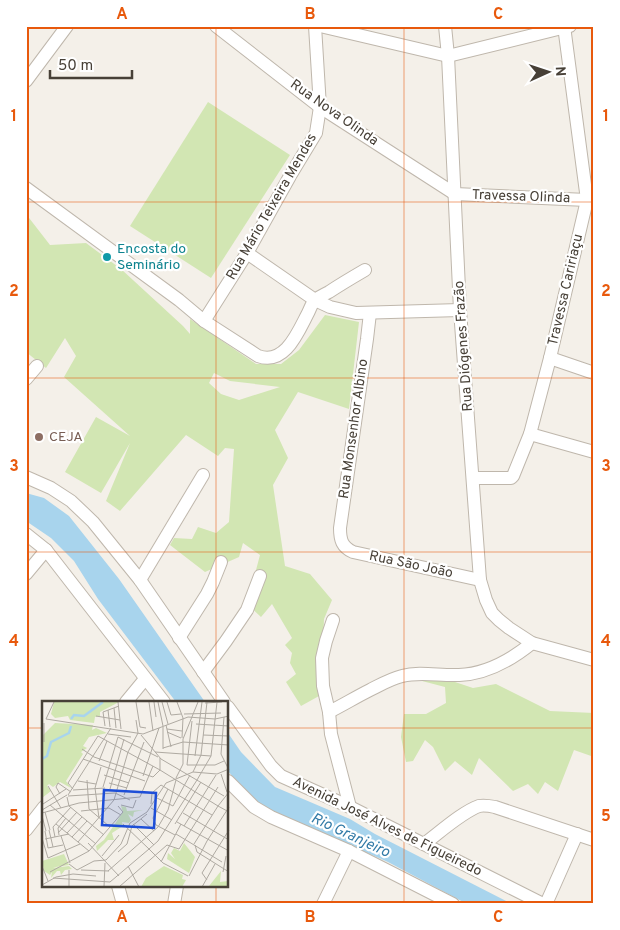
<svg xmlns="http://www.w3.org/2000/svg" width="620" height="930" font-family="Overpass,sans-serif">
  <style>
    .green { fill: #d2e6b3; fill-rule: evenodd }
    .water { fill: #a8d4ed }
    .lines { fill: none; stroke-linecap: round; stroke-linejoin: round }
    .street-casing { stroke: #bfb7ac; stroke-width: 14 }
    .street { stroke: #fff; stroke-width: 12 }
    .grid { fill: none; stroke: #e8590c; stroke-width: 1; stroke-opacity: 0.55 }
    .culture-dot { fill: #0f9aa8; stroke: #fff; stroke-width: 2 }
    .education-dot { fill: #8d6e63; stroke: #fff; stroke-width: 2 }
    .labels { text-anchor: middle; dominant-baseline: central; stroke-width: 4.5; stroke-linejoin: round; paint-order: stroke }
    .street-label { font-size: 14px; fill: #474037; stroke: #fff }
    .culture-label { font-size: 14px; fill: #0d838f; stroke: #fff; text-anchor: start }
    .education-label { font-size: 14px; fill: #785e54; stroke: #fff; text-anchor: start }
    .water-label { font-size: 15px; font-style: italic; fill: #337ba7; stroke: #fff }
    .inset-river { fill: none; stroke: #a8d4ed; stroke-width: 2.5 }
    .inset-road { fill: none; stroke: #afaaa2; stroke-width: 1 }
    .view { fill: #1d4ed8; fill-opacity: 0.15; stroke: #1d4ed8; stroke-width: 2.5 }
    .inset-edge { fill: none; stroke: #474037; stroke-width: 2.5 }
    .neatline { fill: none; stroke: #e8590c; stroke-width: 2 }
    .grid-label { font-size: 16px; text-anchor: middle; font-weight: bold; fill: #e8590c }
  </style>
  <rect width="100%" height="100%" fill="#f4f0e9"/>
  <!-- green -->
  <g class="green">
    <path d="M208,102L290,155L211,278L130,226Z"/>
    <path d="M26,214L50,245L86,243L121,269L183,326L190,334V319L256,364H281L299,350L325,315L359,322L349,409L298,392L275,430L288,458L273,485L285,566L310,574L332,600L324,619L321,697L319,696L301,706L286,682L296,674L290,663L292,653L285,645L292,638L272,604L261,617L247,604L260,555L243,543L239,557L205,572L170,545L174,538L192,539L198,527L216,533L229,522L234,449L225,448L218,456L186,435L120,511L106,501L130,443L101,493L65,472L96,417L130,436L64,377L76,356L65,338L46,368L26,352ZM214,373L230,381L280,387L239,400L221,394L209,383Z"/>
    <path d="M431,674L473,688L496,684L550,711L594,713V757L574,750L558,791L545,782L538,794L528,784L513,791L479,758L472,775L455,761L445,771L433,747L425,740L413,761L406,762L401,737L404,714H426L446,703L445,687L422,681Z"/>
  </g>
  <!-- water -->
  <g class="water">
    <path d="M26,493L44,498L69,516L119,579L205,702H176L98,599L74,561L51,538L26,521Z"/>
    <path d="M228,733L241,752L275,787L350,819L375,834L512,904H467L388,862L263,807L249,796L228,771Z"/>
  </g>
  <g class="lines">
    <defs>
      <g id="street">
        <path d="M216,26L320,107L455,194L587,200L594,202"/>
        <path d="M320,26L448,56L570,26"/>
        <path d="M445,26L448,56L460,310L480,580L486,600L492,613L499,620L509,628L532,643L594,660"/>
        <path d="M26,81L67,26"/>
        <path d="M26,188L179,300L204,321L258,356C285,366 298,332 308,313C310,309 312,303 315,300C319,297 325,294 329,292C341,284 353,277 365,270"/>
        <path d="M247,253L315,300L330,307L356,313L460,310"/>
        <path d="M370,313L367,339L340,528C340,540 342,547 353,552L480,580"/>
        <path d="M204,321L247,253L290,176L316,133L320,107L315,26"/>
        <path d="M550,358L594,373"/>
        <path d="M26,379L37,366"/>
        <path d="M530,434L594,452"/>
        <path d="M26,477L51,488L71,501L93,522L140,580L224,702"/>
        <path d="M474,478H511L513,476L530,434L550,358L587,200L564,26"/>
        <path d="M26,534L46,550L164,702"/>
        <path d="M26,574L46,550"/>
        <path d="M140,580L203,475"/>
        <path d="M333,620L326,641L322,658L323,686L329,712L331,734L350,807"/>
        <path d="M179,638L207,594L213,582L221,562"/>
        <path d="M203,672L226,641L247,610L260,576"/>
        <path d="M126,702L145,679"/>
        <path d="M228,707L271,766L281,776L350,807L543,904"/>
        <path d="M329,712C343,705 356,697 370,690C380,685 390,679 402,676C420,671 440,676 459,675C487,674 511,660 532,643"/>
        <path d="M228,781L254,807L271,817L349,851L453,904"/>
        <path d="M26,830L44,807"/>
        <path d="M424,844C439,833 462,812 479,806C484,805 490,806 495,807L594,840"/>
        <path d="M118,886L123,904"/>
        <path d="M174,904L177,886"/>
        <path d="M323,904L349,851"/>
        <path d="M546,904L577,834"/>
      </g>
    </defs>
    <!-- street casing -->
    <use href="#street" class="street-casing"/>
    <!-- street -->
    <use href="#street" class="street"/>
  </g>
  <!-- grid -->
  <path class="grid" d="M216,26V702M404,26V904M26,202H594M26,378H594M26,552H594M26,728H44M228,728H594M216,886V904"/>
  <!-- markers -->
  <circle class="culture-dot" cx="107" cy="257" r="5"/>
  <circle class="education-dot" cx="39" cy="437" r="5"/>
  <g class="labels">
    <!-- street labels -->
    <g class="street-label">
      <text transform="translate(334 113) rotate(35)">Rua Nova Olinda</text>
      <text transform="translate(521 197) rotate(2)">Travessa Olinda</text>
      <text transform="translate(272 207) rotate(-60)">Rua Mário Teixeira Mendes</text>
      <text transform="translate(566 290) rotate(-77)">Travessa Caririaçu</text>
      <text transform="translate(464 346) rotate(-94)">Rua Diógenes Frazão</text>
      <text transform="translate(354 429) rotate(-82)">Rua Monsenhor Albino</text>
      <text transform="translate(411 565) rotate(12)">Rua São João</text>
      <text transform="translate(387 827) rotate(26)">Avenida José Alves de Figueiredo</text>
    </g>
    <!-- culture labels -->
    <g class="culture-label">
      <text x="117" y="249">Encosta do<tspan x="117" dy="16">Seminário</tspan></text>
    </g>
    <!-- education labels -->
    <g class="education-label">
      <text x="49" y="437">CEJA</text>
    </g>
    <!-- water labels -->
    <g class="water-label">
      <text transform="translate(350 836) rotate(25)">Rio Granjeiro</text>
    </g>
  </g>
  <!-- overview -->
  <g transform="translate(42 701)">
    <rect width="186" height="186" fill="#f4f0e9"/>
    <path d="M12,1H77L58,11V15L53,16L52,22L28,19L26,15L13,17L9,13ZM13,22L51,24L50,29L54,27L65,32L47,36L41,45L45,47L39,51L41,53L24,80L29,87L18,81L11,86L7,83L5,85L9,90L0,97V35ZM79,105L84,106L85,110L101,109L92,111L91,116L86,113L89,119L87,122L80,121L81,125L70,132L72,139H66L55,150L54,145L62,139L81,111ZM142,142L153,156L147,172L125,158L126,152L133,158L129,152L132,147L138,150ZM22,153L27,164L14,166L11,167L27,165L30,168L23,169L19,174L18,170H15L9,177L10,171L8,174L2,170L0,160ZM122,165L141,174L140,178L144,179L140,186H99L104,177ZM179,170L178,181L186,180V186L167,185Z" fill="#d2e6b3"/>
    <path class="inset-river" d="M29,18L32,14L42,15L61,1M0,58L5,55L9,41L27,32L29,25"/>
    <path class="inset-road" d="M12,1L4,18L101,33L146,16L173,18L187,15M76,1L79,28M94,1L98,26L104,27M107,1L111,30M112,1L114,16M116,1L121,25M120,1L126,23M125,1L129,14L139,13M135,1L141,17L140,37M163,2L180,1M72,7L74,27M66,9L68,26M142,13L179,12M54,15L78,19M182,16L179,53L187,69M2,22V41M154,23L187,25M124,24L129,46M63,25L61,11L77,5M121,26V48M125,28L140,30M125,31L139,37M66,33L89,36M99,34L119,58L182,95M161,34L187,35M76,36L116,56M121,47L141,41L187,44M40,48L52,56L111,76M113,51L169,55M146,55L145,64H173L182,60M146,55L150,20M153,55L160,1M118,57V69L176,105L187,91M41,58L103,80M57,60L65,40M151,71L159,54L165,1M179,73L185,91M62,74L87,82M101,75L117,27M134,77L141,63V38L156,1M45,79L47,108L68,126M155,79L169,55L175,1M36,80L54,83M67,82L85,87M119,84L170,114M6,85L19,107M61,86L76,36M31,88L26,82L56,35L118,69L111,76M68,88L82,38M31,89L63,87M18,93L14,86L16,82L29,91M26,94L69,27M82,94L102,41M26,95L73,92L88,99M25,96L27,105L62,134M98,96L111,65M115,97L131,105L148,74M1,103L24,88M109,103L110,92L119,84M8,104L54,143M79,104L91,107L94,99M109,107L130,119M0,109L25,94M39,110L67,107L79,114M3,111L8,129M0,112L37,102L98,96M141,112L187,139M0,115L4,130M57,117L53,87L59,66M111,117L126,88M111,117L114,124L133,134M99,118L112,130M135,121L187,150M14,123L47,150M91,123L112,144M133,123L159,81M142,125L174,74M7,129L11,146M3,130L6,147L21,144M16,132L35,111M25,132L40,116M134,133L180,161M17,134L16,127L24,117M19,135L28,162M13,136L11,126L29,106M30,136L45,120M0,137L6,157L38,143M3,138L27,133M165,140L187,106M36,141L72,99L86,51L96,32L94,19M46,142L77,175M152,143L176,105L187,111M153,144L155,151L187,171M76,151L85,143L90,125L105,113M60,155L77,134M64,159L79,143L88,122L105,111L124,82L151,71L175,73L187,68M119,161L139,123M27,163L35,169L52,160L64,159M0,165L6,180M86,165L97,186M39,169L67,170M66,170L116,126L126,109L134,79M8,171L47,150L81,111L76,105M181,171L184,155M146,175L121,162L107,148L116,140L155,79M147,175L165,140M11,177L68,181M165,179L160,172L187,129M68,181L107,148L81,123M0,184L14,176L31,173L54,175M27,186V169M62,186L63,162M77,186L125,144L137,148L176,86M160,186L173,163"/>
    <path class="view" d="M62,89L114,92L112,127L60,124Z"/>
    <rect width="186" height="186" class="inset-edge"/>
  </g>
  <!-- border -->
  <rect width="620" height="930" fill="none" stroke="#ffffff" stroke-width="55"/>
  <!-- north arrow -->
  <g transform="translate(548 72) rotate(87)" stroke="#ffffff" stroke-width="4" paint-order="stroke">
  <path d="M0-4L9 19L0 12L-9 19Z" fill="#474037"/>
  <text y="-8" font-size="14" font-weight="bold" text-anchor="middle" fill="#474037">N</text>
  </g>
  <!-- scale -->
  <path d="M50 70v8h82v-8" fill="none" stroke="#474037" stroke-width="2.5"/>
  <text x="58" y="70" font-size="15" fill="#474037" stroke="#ffffff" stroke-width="4" paint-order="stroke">50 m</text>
  <rect x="28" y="28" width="564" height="874" class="neatline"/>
  <g class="grid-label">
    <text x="122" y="19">A</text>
    <text x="310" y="19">B</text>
    <text x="498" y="19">C</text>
    <text x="14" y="121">1</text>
    <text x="606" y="121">1</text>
    <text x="14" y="296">2</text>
    <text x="606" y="296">2</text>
    <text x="14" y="471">3</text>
    <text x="606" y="471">3</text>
    <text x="14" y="646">4</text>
    <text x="606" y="646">4</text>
    <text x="14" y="821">5</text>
    <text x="606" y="821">5</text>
    <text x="122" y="922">A</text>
    <text x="310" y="922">B</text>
    <text x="498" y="922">C</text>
  </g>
</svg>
